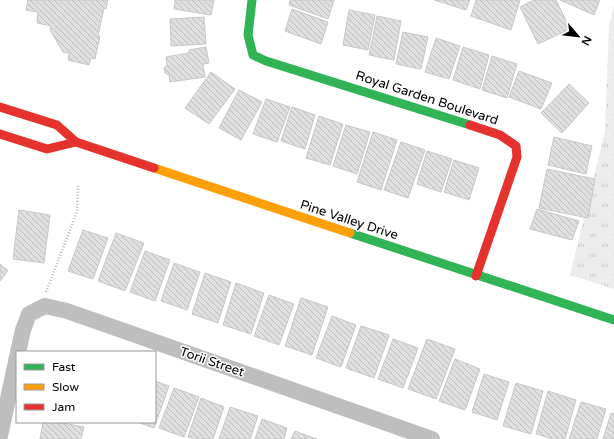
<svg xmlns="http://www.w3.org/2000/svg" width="614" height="439" font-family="'Varela Round',sans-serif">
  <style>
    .park { fill: url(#park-tufts) }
    .building { fill: url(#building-back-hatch); stroke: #c7c7c7 }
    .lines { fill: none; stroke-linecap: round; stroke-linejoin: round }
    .path { stroke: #b9b9b9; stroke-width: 2.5; stroke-dasharray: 1 2; stroke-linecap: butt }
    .street { stroke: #bebebe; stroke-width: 16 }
    .fast { stroke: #30b455; stroke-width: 9 }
    .slow { stroke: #ff9f0a; stroke-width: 9 }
    .jam { stroke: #e5322d; stroke-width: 9 }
    .labels { text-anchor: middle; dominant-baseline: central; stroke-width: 3; stroke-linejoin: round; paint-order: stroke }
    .street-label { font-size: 13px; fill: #000; stroke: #fff }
  </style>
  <defs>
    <pattern id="park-tufts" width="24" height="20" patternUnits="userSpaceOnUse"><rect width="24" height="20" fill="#ececec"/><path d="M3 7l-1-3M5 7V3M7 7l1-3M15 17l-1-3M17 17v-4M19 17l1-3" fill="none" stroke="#c9c9c9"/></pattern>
    <pattern id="building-back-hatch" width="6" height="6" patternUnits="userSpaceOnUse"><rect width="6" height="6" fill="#dfdfdf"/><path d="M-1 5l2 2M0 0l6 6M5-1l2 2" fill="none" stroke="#bebebe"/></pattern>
  </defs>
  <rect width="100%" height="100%" fill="#fff"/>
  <!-- park -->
  <path class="park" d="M614,4V289L570,275L605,131L609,26Z"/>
  <!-- building -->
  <g class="building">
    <path d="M28,0H108L106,9L104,8L98,36H100L95,59L91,58L89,65L68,60L69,53L63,52L50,30L51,26L37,23L38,12L26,10Z"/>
    <path d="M175,0H214L211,15L174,9Z"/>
    <path d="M290,0H334L328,19L289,5Z"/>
    <path d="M434,0H470L466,10Z"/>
    <path d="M476,0H520L511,30L471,16Z"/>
    <path d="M534,0H556L570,29L538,44L520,7Z"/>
    <path d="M560,0H600L594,15Z"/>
    <path d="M292,9L328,22L321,44L285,31Z"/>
    <path d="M349,10L375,15L368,50L343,45Z"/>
    <path d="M377,16L401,21L394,60L369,55Z"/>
    <path d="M204,17L206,44L171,46L170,19Z"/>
    <path d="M403,32L428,37L421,69L396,64Z"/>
    <path d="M436,38L460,46L449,79L425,72Z"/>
    <path d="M206,47L209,63L203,64L205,77L170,82L169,75L165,73L164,68L167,65L166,57L189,53V50Z"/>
    <path d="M463,47L489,55L480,89L453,80Z"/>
    <path d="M492,56L517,64L507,98L482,90Z"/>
    <path d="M519,71L552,83L541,109L509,97Z"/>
    <path d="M211,72L235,89L209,124L185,108Z"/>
    <path d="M569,84L589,103L562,133L541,113Z"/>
    <path d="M239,90L262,102L241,140L219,128Z"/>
    <path d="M266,99L290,107L277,142L253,134Z"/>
    <path d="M292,107L315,115L305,149L281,141Z"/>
    <path d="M319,116L343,124L330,165L306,158Z"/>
    <path d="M346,125L370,132L357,174L333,166Z"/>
    <path d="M373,132L397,140L381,190L357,182Z"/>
    <path d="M554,137L592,146L586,174L548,165Z"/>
    <path d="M401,142L425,150L408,198L384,190Z"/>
    <path d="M427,151L452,159L441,192L417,184Z"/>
    <path d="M454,160L479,168L469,200L444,192Z"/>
    <path d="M547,169L595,179L588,218L539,208Z"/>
    <path d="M537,209L579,221L572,240L530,229Z"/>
    <path d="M19,210L50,215L44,263L13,259Z"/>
    <path d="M83,230L108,238L93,279L68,271Z"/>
    <path d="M116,233L144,243L125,291L98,281Z"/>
    <path d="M145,251L170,260L155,301L130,292Z"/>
    <path d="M174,263L200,272L187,310L161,301Z"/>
    <path d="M0,264L8,271L0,281Z"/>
    <path d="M205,273L231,282L218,323L192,314Z"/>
    <path d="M236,283L264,293L251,334L223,325Z"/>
    <path d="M269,295L294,304L279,345L254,336Z"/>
    <path d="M301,298L328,307L312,355L285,346Z"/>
    <path d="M332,316L356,325L341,367L316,358Z"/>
    <path d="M361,326L389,335L374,378L346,368Z"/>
    <path d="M393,339L418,348L403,388L378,379Z"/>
    <path d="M427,339L455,349L436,399L408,389Z"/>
    <path d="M455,359L480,369L465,410L439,401Z"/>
    <path d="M484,374L509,382L497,420L472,412Z"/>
    <path d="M155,381L169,386L154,428L137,422H155Z"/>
    <path d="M516,383L543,391L531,434L503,426Z"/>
    <path d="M174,388L199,397L184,437L159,428Z"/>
    <path d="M548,391L576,400L565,439H553L536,434Z"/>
    <path d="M201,398L224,407L213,439H195L188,437Z"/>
    <path d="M581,402L606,409L597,439H569Z"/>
    <path d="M230,407L258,416L250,439H219Z"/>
    <path d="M611,413L614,414V439H603Z"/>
    <path d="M262,419L287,428L284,439H255Z"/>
    <path d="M43,422H57L84,427L81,439H40Z"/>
    <path d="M295,431L317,439H291Z"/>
  </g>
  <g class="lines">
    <!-- path -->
    <path class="path" d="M46,292L77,212L78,184"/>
    <!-- street -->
    <g class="street">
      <path d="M18,352L23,330L29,314L45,306L67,311L432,439"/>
      <path d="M0,436L17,357"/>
    </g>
    <!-- fast -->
    <g class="fast">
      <path d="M252,0L248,35L253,55L266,61L470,125"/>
      <path d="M350,233L614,320"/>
    </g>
    <!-- slow -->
    <path class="slow" d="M154,168L350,233"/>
    <!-- jam -->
    <g class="jam">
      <path d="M0,107L57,125L76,142L154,168"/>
      <path d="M470,125L500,135L516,146L517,157L476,276"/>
      <path d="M0,134L47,149L76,142"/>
    </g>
  </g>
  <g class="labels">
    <!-- street labels -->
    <g class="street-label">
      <text transform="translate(427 98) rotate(18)">Royal Garden Boulevard</text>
      <text transform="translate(349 220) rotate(18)">Pine Valley Drive</text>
      <text transform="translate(212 362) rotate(19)">Torii Street</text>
    </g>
  </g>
  <!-- legend -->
  <rect x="16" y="351" width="140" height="72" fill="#ffffff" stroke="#999999"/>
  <rect x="24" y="364" width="20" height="6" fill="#30b455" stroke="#999999"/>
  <text x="52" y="371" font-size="12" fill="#000000">Fast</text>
  <rect x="24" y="384" width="20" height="6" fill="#ff9f0a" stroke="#999999"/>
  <text x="52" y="391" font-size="12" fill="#000000">Slow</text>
  <rect x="24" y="404" width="20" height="6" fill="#e5322d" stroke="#999999"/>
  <text x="52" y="411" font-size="12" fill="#000000">Jam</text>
  <!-- north arrow -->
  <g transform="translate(578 36) rotate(118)" stroke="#ffffff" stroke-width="3" paint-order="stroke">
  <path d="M0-3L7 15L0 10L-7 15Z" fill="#000000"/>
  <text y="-6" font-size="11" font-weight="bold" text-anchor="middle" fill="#000000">N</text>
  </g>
</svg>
